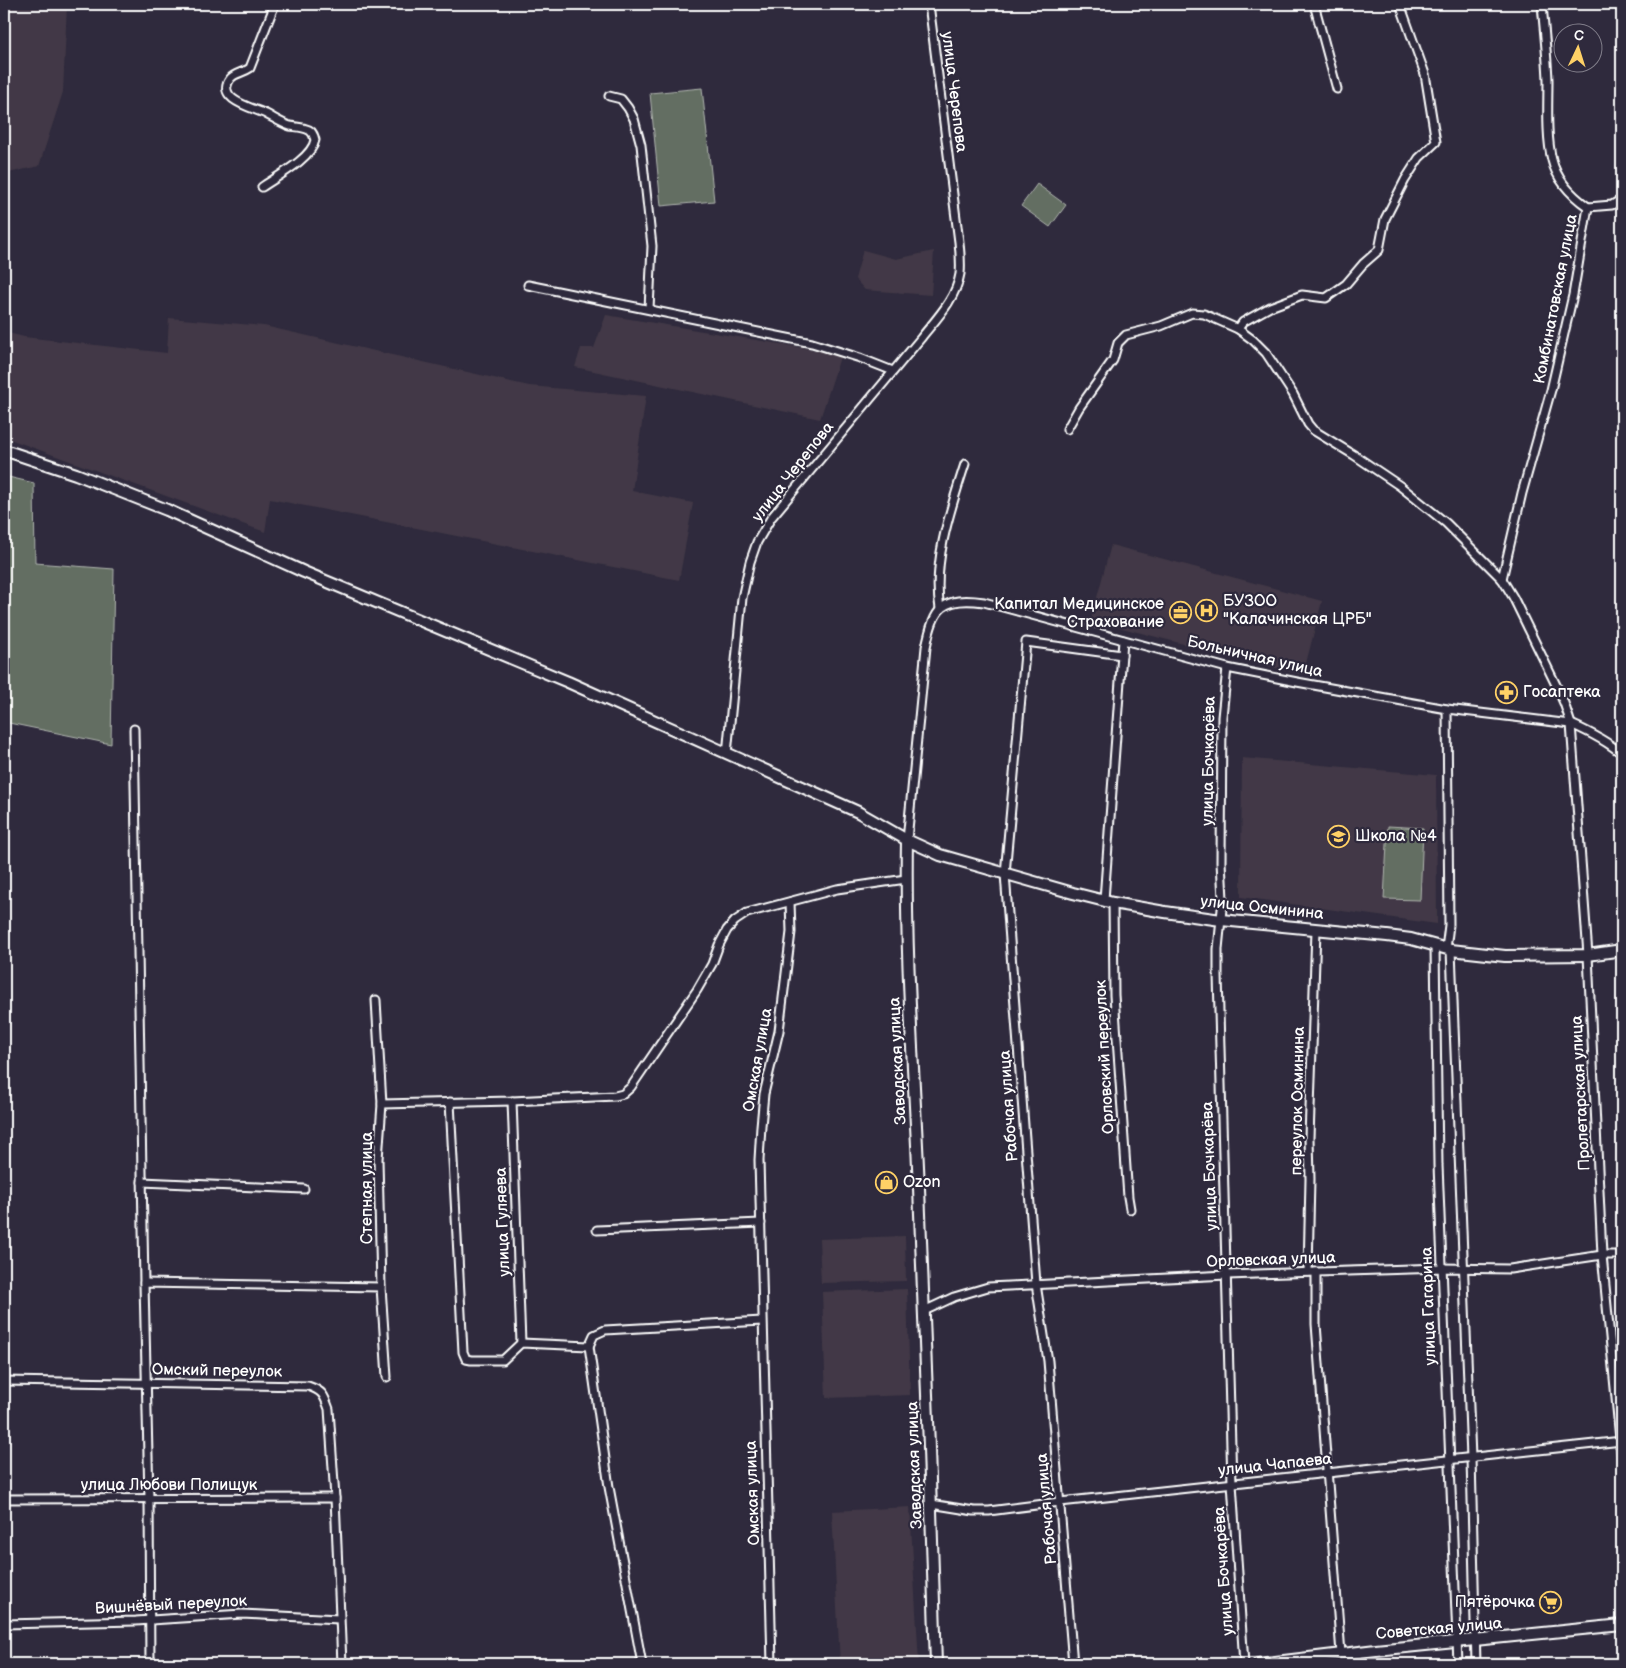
<svg xmlns="http://www.w3.org/2000/svg" width="1626" height="1668" font-family="'Balsamiq Sans',sans-serif">
  <style>
    .built { fill: #423946 }
    .green { fill: #636e62; stroke: #b1b6b0 }
    .lines { fill: none; stroke-linecap: round; stroke-linejoin: round }
    .street-casing { stroke: #fff; stroke-width: 11 }
    .secondary-casing { stroke: #fff; stroke-width: 14 }
    .street { stroke: #2f2a3d; stroke-width: 7 }
    .secondary { stroke: #2f2a3d; stroke-width: 10 }
    .labels { text-anchor: middle; dominant-baseline: central; stroke-width: 4.5; stroke-linejoin: round; paint-order: stroke }
    .street-label { font-size: 16px; fill: #fff; stroke: #2f2a3d }
    .poi-label { font-size: 16px; fill: #fff; stroke: #2f2a3d; text-anchor: start }
  </style>
  <rect width="100%" height="100%" fill="#2f2a3d"/>
  <filter id="ink" filterUnits="userSpaceOnUse"><feTurbulence type="fractalNoise" baseFrequency=".02" numOctaves="2"/><feDisplacementMap in="SourceGraphic" scale="10" xChannelSelector="R" yChannelSelector="G"/><feConvolveMatrix kernelMatrix="1 2 1 2 8 2 1 2 1" color-interpolation-filters="sRGB"/></filter>
  <g filter="url(#ink)">
    <!-- built -->
    <g class="built">
      <path d="M4,4H67L63,92L39,166L4,174Z"/>
      <path d="M863,250L896,259L934,251L931,295L865,290L855,279Z"/>
      <path d="M606,315L841,354L820,419L575,367L581,348H594Z"/>
      <path d="M169,318L264,326L529,386L646,396L632,491L693,503L679,580L270,499L265,532L4,437V332L24,337L167,353Z"/>
      <path d="M1111,545L1322,601L1303,675L1091,620Z"/>
      <path d="M1242,758L1436,775L1437,924L1241,897Z"/>
      <path d="M905,1236L906,1281L821,1283L819,1239Z"/>
      <path d="M907,1289L910,1395L826,1398L822,1292Z"/>
      <path d="M910,1507L919,1664H840L832,1511Z"/>
    </g>
    <!-- green -->
    <g class="green">
      <path d="M702,88L714,201L661,206L650,93Z"/>
      <path d="M1037,184L1066,205L1050,227L1021,206Z"/>
      <path d="M4,476L34,483L35,563L114,569L111,744L4,722Z"/>
      <path d="M1388,826L1423,828L1420,900L1384,899Z"/>
    </g>
    <g class="lines">
      <defs>
        <g id="street">
          <path d="M1314,4L1337,89"/>
          <path d="M1542,4C1544,29 1547,54 1548,80C1548,104 1546,137 1552,160C1557,181 1571,195 1588,207"/>
          <path d="M609,96L621,99L628,108L634,119L641,145L652,246L649,309"/>
          <path d="M262,187C278,176 312,158 315,140C314,136 313,132 309,130C303,127 296,127 290,126C281,123 274,118 266,114C254,108 215,100 230,79C234,73 243,73 250,68L275,4"/>
          <path d="M1588,207L1612,205L1622,199"/>
          <path d="M528,285L812,343L860,358L893,371"/>
          <path d="M1238,329L1243,322L1270,307L1302,295L1326,298L1346,284L1363,264L1379,250L1385,219L1405,180L1419,158L1436,142L1425,74L1400,4"/>
          <path d="M1067,429L1079,408L1113,360L1118,343L1126,335L1161,326L1192,313L1204,314L1238,329L1253,340L1266,353L1293,394L1308,424L1313,430L1354,455L1400,486L1446,523L1502,579L1513,597L1557,687L1564,703L1571,724L1588,955L1602,1255L1622,1460"/>
          <path d="M1502,579L1522,493L1551,390L1573,295L1588,207"/>
          <path d="M940,609C932,562 951,508 965,464"/>
          <path d="M1227,668L1222,717L1221,862L1223,899L1218,949V975L1232,1483L1244,1664"/>
          <path d="M134,729L144,1283"/>
          <path d="M727,754L742,598L750,562L757,542L771,518L921,338C936,319 956,299 960,274C961,264 960,252 959,242L929,4"/>
          <path d="M907,840L926,647C934,608 942,596 984,602L1227,668L1297,682L1447,709L1571,724C1589,732 1607,741 1622,754"/>
          <path d="M1104,900L1123,640"/>
          <path d="M1113,903L1114,995L1128,1197L1130,1209"/>
          <path d="M1435,946L1438,1165L1458,1664"/>
          <path d="M1446,949L1449,925L1447,709"/>
          <path d="M1451,950L1471,1458L1476,1664"/>
          <path d="M376,1000L382,1104L378,1159L381,1287L387,1377"/>
          <path d="M512,1101L521,1343"/>
          <path d="M450,1102L463,1352L466,1359L471,1360H503L521,1343L589,1346L594,1335L605,1330L762,1321"/>
          <path d="M382,1104L512,1101L615,1096L623,1094L631,1087L697,990L712,964L719,945L727,930L735,921L747,913L837,889L906,879"/>
          <path d="M142,1182L304,1189"/>
          <path d="M597,1230L761,1223"/>
          <path d="M1308,1272L1310,1179L1309,1138L1316,930"/>
          <path d="M1316,1272V1324L1341,1654"/>
          <path d="M924,1311L954,1297L988,1287L1227,1275L1441,1268L1510,1269L1602,1255H1622"/>
          <path d="M589,1346L609,1487L642,1664"/>
          <path d="M4,1381L308,1386C323,1391 324,1395 329,1409L335,1498L342,1664"/>
          <path d="M4,1499L335,1498"/>
          <path d="M931,1504L974,1511H989L1060,1502L1622,1441"/>
          <path d="M4,1624L136,1621L242,1614L339,1619"/>
          <path d="M150,1664L149,1499L144,1283L381,1287"/>
          <path d="M772,1664L759,1160L761,1126L764,1094L779,1031L791,932L790,902"/>
          <path d="M1073,1664L1048,1361L1036,1284L1005,874L1026,642L1122,655"/>
        </g>
        <g id="secondary">
          <path d="M4,450L76,474L167,510L304,572L568,682L858,812L907,840L940,855L1073,893L1113,903L1165,912L1221,920L1387,936L1411,939L1451,950L1505,956L1588,955L1622,950"/>
          <path d="M907,840C905,956 914,1072 919,1188C926,1347 931,1505 936,1664"/>
          <path d="M1258,1664L1376,1650L1622,1625"/>
        </g>
      </defs>
      <!-- street casing -->
      <use href="#street" class="street-casing"/>
      <!-- secondary casing -->
      <use href="#secondary" class="secondary-casing"/>
      <!-- street -->
      <use href="#street" class="street"/>
      <!-- secondary -->
      <use href="#secondary" class="secondary"/>
    </g>
  </g>
  <!-- icons -->
  <defs>
    <symbol id="hospital-ring" viewBox="-11 -11 22 22"><circle r="9.5" fill="#2f2a3d" stroke="#ffd166" stroke-width="1.5"/><path d="M-5-5h3v3.5h4V-5h3V5h-3V1.5h-4V5h-3Z" fill="#ffd166"/></symbol>
    <symbol id="office-ring" viewBox="-11 -11 22 22"><circle r="9.5" fill="#2f2a3d" stroke="#ffd166" stroke-width="1.5"/><path d="M-6-3h4V-5.5h4V-3h4V5H-6ZM-1-4.5V-3h2v-1.5ZM-6 0V1H6V0Z" fill="#ffd166"/></symbol>
    <symbol id="pharmacy-ring" viewBox="-11 -11 22 22"><circle r="9.5" fill="#2f2a3d" stroke="#ffd166" stroke-width="1.5"/><path d="M-2-6h4v4h4v4h-4v4h-4v-4h-4v-4h4Z" fill="#ffd166"/></symbol>
    <symbol id="school-ring" viewBox="-11 -11 22 22"><circle r="9.5" fill="#2f2a3d" stroke="#ffd166" stroke-width="1.5"/><path d="M0-5L7-2L0 1L-7-2ZM-4 1L0 2.5L4 1V4Q0 6-4 4Z" fill="#ffd166"/></symbol>
    <symbol id="shop-ring" viewBox="-11 -11 22 22"><circle r="9.5" fill="#2f2a3d" stroke="#ffd166" stroke-width="1.5"/><path d="M-5-2.5h2.3a2.7 3.5 0 0 1 5.4 0H5L5.5 6h-11ZM-1.5-2.5h3a1.5 2.3 0 0 0-3 0Z" fill="#ffd166"/></symbol>
    <symbol id="supermarket-ring" viewBox="-11 -11 22 22"><circle r="9.5" fill="#2f2a3d" stroke="#ffd166" stroke-width="1.5"/><path d="M-6-5.5h2.5l.6 2H6L4.5 2H-2.5L-4.4-4H-6ZM-1.5 3.2a1.3 1.3 0 1 0 .1 0ZM3 3.2a1.3 1.3 0 1 0 .1 0Z" fill="#ffd166"/></symbol>
  </defs>
  <g fill-rule="evenodd">
    <use href="#hospital-ring" x="1194" y="598" width="25" height="25"/>
    <use href="#office-ring" x="1168" y="600" width="25" height="25"/>
    <use href="#pharmacy-ring" x="1494" y="680" width="25" height="25"/>
    <use href="#school-ring" x="1326" y="824" width="25" height="25"/>
    <use href="#shop-ring" x="874" y="1170" width="25" height="25"/>
    <use href="#supermarket-ring" x="1538" y="1590" width="25" height="25"/>
  </g>
  <g class="labels">
    <!-- street labels -->
    <g class="street-label">
      <text transform="translate(954 92) rotate(83)">улица Черепова</text>
      <text transform="translate(1556 299) rotate(-79)">Комбинатовская улица</text>
      <text transform="translate(793 472) rotate(-52)">улица Черепова</text>
      <text transform="translate(1255 657) rotate(13)">Больничная улица</text>
      <text transform="translate(1209 761) rotate(-89)">улица Бочкарёва</text>
      <text transform="translate(1262 908) rotate(6)">улица Осминина</text>
      <text transform="translate(1105 1057) rotate(-93)">Орловский переулок</text>
      <text transform="translate(758 1060) rotate(-80)">Омская улица</text>
      <text transform="translate(898 1061) rotate(-93)">Заводская улица</text>
      <text transform="translate(1581 1093) rotate(-93)">Пролетарская улица</text>
      <text transform="translate(1298 1101) rotate(-89)">переулок Осминина</text>
      <text transform="translate(1009 1106) rotate(-94)">Рабочая улица</text>
      <text transform="translate(1210 1166) rotate(-92)">улица Бочкарёва</text>
      <text transform="translate(367 1188) rotate(-90)">Степная улица</text>
      <text transform="translate(503 1222) rotate(-92)">улица Гуляева</text>
      <text transform="translate(1271 1260) rotate(-2)">Орловская улица</text>
      <text transform="translate(1429 1306) rotate(-92)">улица Гагарина</text>
      <text transform="translate(217 1371) rotate(1)">Омский переулок</text>
      <text transform="translate(915 1465) rotate(-92)">Заводская улица</text>
      <text transform="translate(1275 1465) rotate(-6)">улица Чапаева</text>
      <text x="169" y="1485">улица Любови Полищук</text>
      <text transform="translate(753 1493) rotate(-92)">Омская улица</text>
      <text transform="translate(1047 1509) rotate(-95)">Рабочая улица</text>
      <text transform="translate(1224 1571) rotate(-94)">улица Бочкарёва</text>
      <text transform="translate(171 1605) rotate(-3)">Вишнёвый переулок</text>
      <text transform="translate(1439 1629) rotate(-5)">Советская улица</text>
    </g>
    <!-- poi labels -->
    <g class="poi-label">
      <text x="1223" y="601">БУЗОО<tspan x="1223" dy="18">"Калачинская ЦРБ"</tspan></text>
      <text x="1164" y="604" text-anchor="end">Капитал Медицинское<tspan x="1164" dy="18">Страхование</tspan></text>
      <text x="1523" y="692">Госаптека</text>
      <text x="1355" y="836">Школа №4</text>
      <text x="903" y="1182">Ozon</text>
      <text x="1535" y="1602" text-anchor="end">Пятёрочка</text>
    </g>
  </g>
  <!-- margin -->
  <rect width="1626" height="1668" fill="none" stroke="#2f2a3d" stroke-width="20"/>
  <rect x="10" y="10" width="1606" height="1648" fill="none" stroke="#fff" stroke-width="2" filter="url(#ink)"/>
  <!-- north arrow -->
  <g transform="translate(1578 48) rotate(4)"><circle r="24" fill="#2f2a3d" stroke="#827f8b"/>
  <path d="M0-4L9 19L0 12L-9 19Z" fill="#ffd166"/>
  <text y="-8" font-size="14" font-weight="bold" text-anchor="middle" fill="#ffffff">С</text>
  </g>
</svg>
